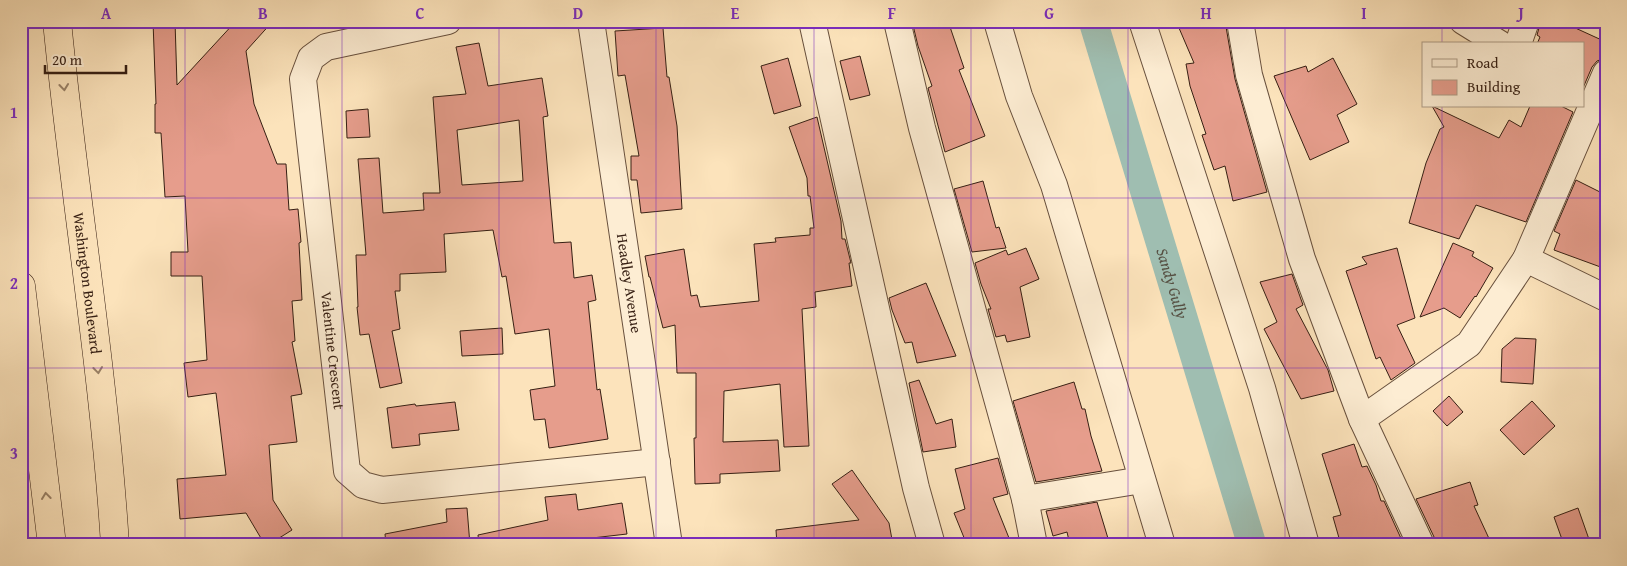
<svg xmlns="http://www.w3.org/2000/svg" width="1627" height="566" font-family="'Gentium Book Plus',serif">
  <style>
    .lines { fill: none; stroke-linecap: round; stroke-linejoin: round }
    .canal { stroke: #9fbeb1; stroke-width: 29 }
    .building { fill: #e69d8c; stroke: #361f13; fill-rule: evenodd }
    .minor-casing { stroke: #68503d; stroke-width: 28 }
    .trunk-casing { stroke: #361f13; stroke-width: 29 }
    .minor { stroke: #fdedd3; stroke-width: 26 }
    .trunk { stroke: #fce3bb; stroke-width: 28 }
    .oneway { stroke: #998167 }
    .grid { fill: none; stroke: #7b2cbf; stroke-width: 1; stroke-opacity: 0.55 }
    .labels { text-anchor: middle; dominant-baseline: central; stroke-width: 4.5; stroke-linejoin: round; paint-order: stroke }
    .street-label { font-size: 15px; fill: #361f13; stroke: #fdedd3 }
    .water-label { font-size: 16px; font-style: italic; fill: #564f42; stroke: #fdedd3 }
    .neatline { fill: none; stroke: #7b2cbf; stroke-width: 2 }
    .grid-label { font-size: 16px; text-anchor: middle; font-weight: bold; fill: #7b2cbf }
  </style>
  <rect width="100%" height="100%" fill="#fce3bb"/>
  <filter id="stains"><feTurbulence type="fractalNoise" baseFrequency=".004" numOctaves="4"/><feColorMatrix values="0 0 0 0 .2 0 0 0 0 .09 0 0 0 0 .02 0 0 0 .5 -.17"/></filter>
  <radialGradient id="worn" r=".72"><stop offset=".6" stop-color="#630" stop-opacity="0"/><stop offset="1" stop-color="#630" stop-opacity=".3"/></radialGradient>
  <g class="lines">
    <!-- canal -->
    <path class="canal" id="s1" d="M1093,21L1252,545"/>
  </g>
  <!-- building -->
  <g class="building">
    <path d="M153,21H175L177,85L236,21H273L246,51L254,104L277,164H286L289,210L298,209L301,242L299,243L302,300L292,301L295,341L292,342L302,394L291,396L297,442L269,445L273,500L292,530L268,545H265L246,513L180,519L177,479L226,475L216,393L188,397L184,363L207,360L202,276H171V252H188L185,196L165,197L161,133H155V104H156Z"/>
    <path d="M912,21H948L964,68L959,70L985,136L945,152L928,88L932,86L918,46Z"/>
    <path d="M1176,21H1225L1235,79L1267,192L1233,201L1225,166L1214,170L1202,135L1206,134L1190,86L1186,64L1194,63Z"/>
    <path d="M1541,21H1560L1606,42L1605,58L1597,61L1592,67L1583,88V44H1537L1540,37L1537,35Z"/>
    <path d="M663,28L667,77H669L677,126L682,209L641,213L637,180H631V156H639L625,75L618,76L615,31Z"/>
    <path d="M479,43L488,86L542,78L548,116L543,117L554,243L571,242L574,278L592,275L596,300L588,302L597,390L600,389L608,439L549,448L545,419L534,420L530,390L555,386L549,329L515,334L506,276L502,277L493,230L444,234L446,272L400,274V291H395L400,329L392,331L402,383L380,388L369,334L360,335L357,307H358L356,255H366L358,159L379,158L383,213L424,210L423,193H440L433,97L466,94L456,47ZM519,120L523,181L462,185L457,130Z"/>
    <path d="M860,56L870,95L850,100L840,61Z"/>
    <path d="M788,58L801,106L774,114L761,66Z"/>
    <path d="M1333,58L1357,104L1337,115L1349,142L1310,160L1274,76L1306,66L1308,72Z"/>
    <path d="M1432,106L1499,138L1509,120L1521,127L1530,106H1561L1573,112L1526,222L1476,205L1459,239L1409,223L1426,163L1440,129L1444,127Z"/>
    <path d="M368,109L370,137L347,138L346,111Z"/>
    <path d="M817,117L841,221L842,239H845L851,263H849L852,286L815,292L816,307L802,309L809,446L784,447L780,384L724,391L723,442L778,440L780,471L720,474V483L695,484L694,438H696V373H677L675,325L663,328L650,277H649L645,256L684,249L691,296L697,295L700,307L759,301L754,244L776,242L775,238L810,235V228H814L810,196H808L807,178L789,127Z"/>
    <path d="M1576,180L1606,195V269L1554,250L1560,234L1554,231Z"/>
    <path d="M983,181L996,228L999,227L1006,248L972,252L954,189Z"/>
    <path d="M1453,243L1474,252L1472,256L1493,268L1476,297L1475,296L1460,318L1444,308L1420,317Z"/>
    <path d="M1026,248L1039,279L1020,287L1030,337L1007,342L1005,335L996,337L988,309H991L981,284L975,263L1006,250L1008,255Z"/>
    <path d="M1397,248L1415,318L1397,325L1415,363L1391,380L1380,357L1376,359L1346,271L1367,264L1362,257Z"/>
    <path d="M1292,274L1303,305L1296,309L1328,370L1334,391L1301,399L1264,329L1277,322L1260,282Z"/>
    <path d="M926,283L956,356L917,363L912,342L905,343L892,310L889,298Z"/>
    <path d="M502,328L503,354L462,356L460,331Z"/>
    <path d="M1515,338L1536,339L1533,384L1501,382L1502,349Z"/>
    <path d="M919,380L936,424L952,419L956,447L923,452L909,383Z"/>
    <path d="M1074,382L1082,409H1085L1091,436L1102,471L1036,482L1013,401Z"/>
    <path d="M1449,396L1463,412L1447,426L1433,411Z"/>
    <path d="M1532,401L1555,426L1524,455L1500,430Z"/>
    <path d="M455,402L459,430L419,434L420,445L392,448L387,408L415,404L416,406Z"/>
    <path d="M1354,444L1362,467L1367,466L1376,485L1381,501H1384L1404,545H1341L1333,517L1341,515L1322,454Z"/>
    <path d="M998,458L1008,494L993,498L1009,538L992,545H967L954,513L965,509L955,469Z"/>
    <path d="M852,470L889,523L893,545H777L776,530L859,520L832,484Z"/>
    <path d="M1470,482L1478,505L1474,506L1492,545H1436L1435,539L1416,499Z"/>
    <path d="M576,494L578,510L622,503L627,534L531,545H479L478,535L548,520L545,497Z"/>
    <path d="M1097,502L1110,545H1070L1067,532L1053,536L1046,511Z"/>
    <path d="M467,508L470,545H386L385,534L447,522L446,509Z"/>
    <path d="M1578,508L1591,545H1564L1554,517Z"/>
  </g>
  <g class="lines">
    <defs>
      <g id="minor">
        <path id="s2" d="M448,21L326,47L311,58L303,79L347,471L363,485L382,490L657,462"/>
        <path id="s3" d="M591,21L669,545"/>
        <path d="M812,21L916,488L932,545"/>
        <path d="M897,21L922,128L1025,499L1034,545"/>
        <path d="M997,21L1019,96L1054,185L1162,545"/>
        <path d="M1142,21L1262,388L1306,545"/>
        <path d="M1240,21L1249,75L1302,259L1362,419L1421,545"/>
        <path d="M1463,21L1500,44"/>
        <path d="M1518,44L1526,21"/>
        <path d="M1526,259L1606,73"/>
        <path d="M1362,419L1469,344L1526,259L1606,298"/>
        <path d="M1025,499L1142,480"/>
      </g>
      <g id="trunk">
        <path id="s4" d="M57,21C74,196 104,370 115,545"/>
        <path d="M21,286L52,545"/>
      </g>
    </defs>
    <!-- minor casing -->
    <use href="#minor" class="minor-casing"/>
    <!-- trunk casing -->
    <use href="#trunk" class="trunk-casing"/>
    <!-- minor -->
    <use href="#minor" class="minor"/>
    <!-- trunk -->
    <use href="#trunk" class="trunk"/>
  </g>
  <!-- one-way arrows -->
  <defs><path id="oneway-chevron" d="M-2-3.5L2.5 0L-2 3.5" fill="none" stroke-width="1.6" stroke-linecap="round" stroke-linejoin="round" transform="scale(1.25)"/></defs>
  <g class="oneway">
    <use href="#oneway-chevron" transform="translate(64 87) rotate(84)"/>
    <use href="#oneway-chevron" transform="translate(98 370) rotate(83)"/>
    <use href="#oneway-chevron" transform="translate(46 496) rotate(-97)"/>
  </g>
  <!-- grid -->
  <path class="grid" d="M185,21V545M342,21V545M499,21V545M656,21V545M814,21V545M971,21V545M1128,21V545M1285,21V545M1442,21V44M1442,106V545M21,198H1606M21,368H1606"/>
  <g class="labels">
    <!-- street labels -->
    <g class="street-label">
      <text stroke="none"><textPath href="#s4" startOffset="264">Washington Boulevard</textPath></text>
      <text stroke="none"><textPath href="#s3" startOffset="265">Headley Avenue</textPath></text>
      <text stroke="none"><textPath href="#s2" startOffset="439">Valentine Crescent</textPath></text>
    </g>
    <!-- water labels -->
    <g class="water-label">
      <text stroke="none"><textPath href="#s1" startOffset="274">Sandy Gully</textPath></text>
    </g>
  </g>
  <!-- margin -->
  <rect width="1627" height="566" fill="none" stroke="#fce3bb" stroke-width="55"/>
  <!-- legend -->
  <rect x="1422" y="42" width="162" height="65" fill="#fdedd3" stroke="#ad9b86"/>
  <rect x="1432" y="59" width="25" height="8" fill="#fdedd3" stroke="#ad9b86"/>
  <text x="1467" y="68" font-size="15" fill="#361f13">Road</text>
  <rect x="1432" y="80" width="25" height="15" fill="#e69d8c" stroke="#ad9b86"/>
  <text x="1467" y="92" font-size="15" fill="#361f13">Building</text>
  <!-- scale -->
  <path d="M45 65v8h81v-8" fill="none" stroke="#361f13" stroke-width="2.5"/>
  <text x="52" y="65" font-size="15" fill="#361f13" stroke="#fdedd3" stroke-width="4" paint-order="stroke">20 m</text>
  <rect x="28" y="28" width="1572" height="510" class="neatline"/>
  <g class="grid-label">
    <text x="106" y="19">A</text>
    <text x="263" y="19">B</text>
    <text x="420" y="19">C</text>
    <text x="578" y="19">D</text>
    <text x="735" y="19">E</text>
    <text x="892" y="19">F</text>
    <text x="1049" y="19">G</text>
    <text x="1206" y="19">H</text>
    <text x="1364" y="19">I</text>
    <text x="1521" y="19">J</text>
    <text x="14" y="118">1</text>
    <text x="14" y="289">2</text>
    <text x="14" y="459">3</text>
  </g>
  <rect width="100%" height="100%" filter="url(#stains)"/>
  <rect width="100%" height="100%" fill="url(#worn)"/>
</svg>
